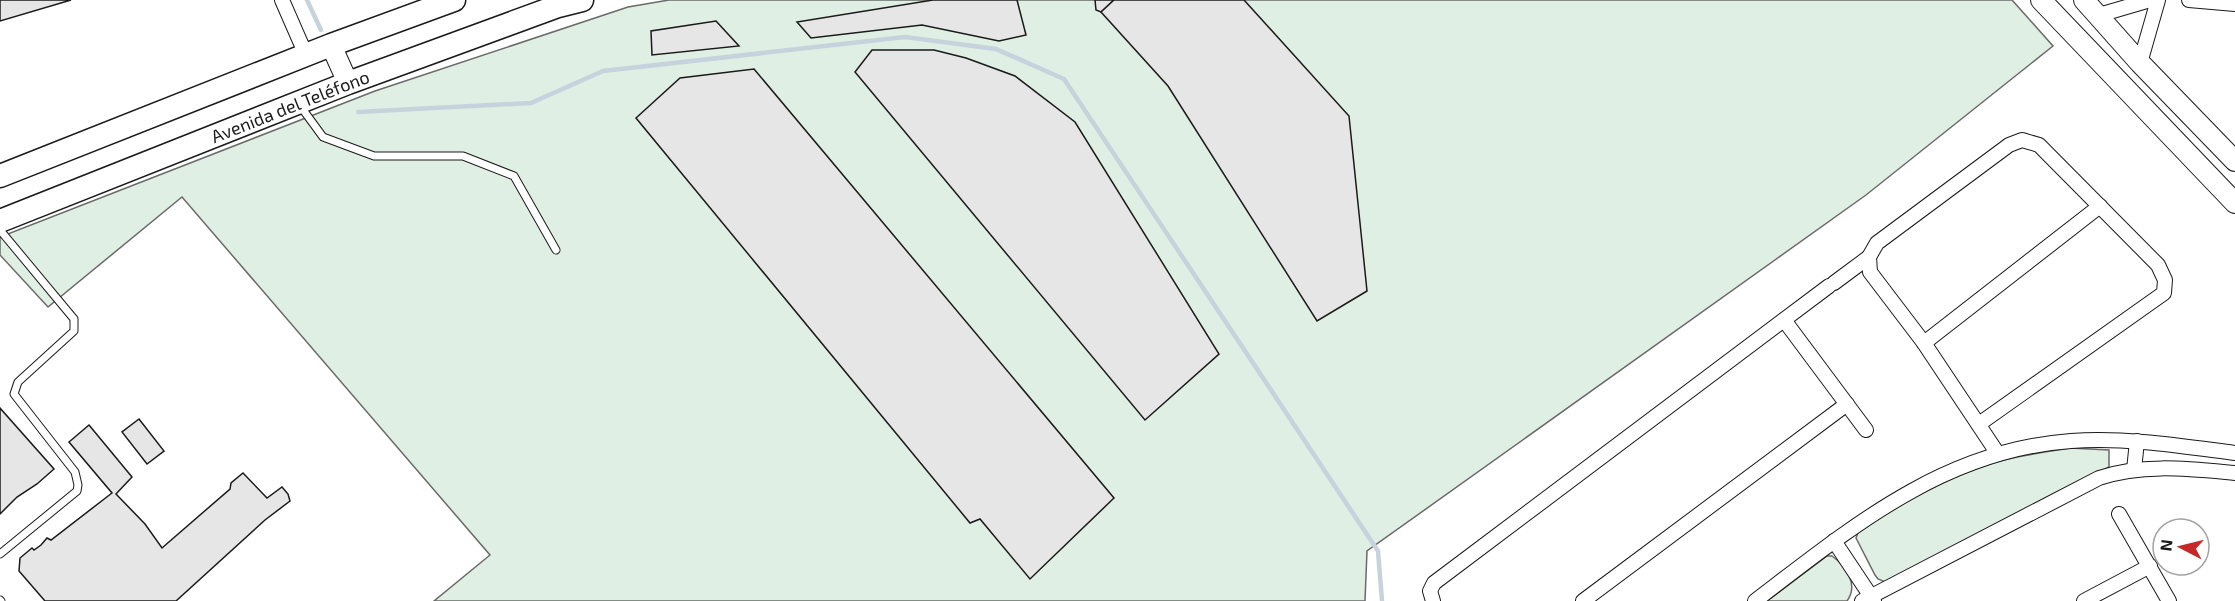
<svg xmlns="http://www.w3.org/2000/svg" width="2235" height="601" font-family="'Exo 2',sans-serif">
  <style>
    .green { fill: #e0efe3; stroke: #6a6a6a; stroke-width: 1.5 }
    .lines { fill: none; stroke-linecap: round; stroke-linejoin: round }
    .stream { stroke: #c6d2dc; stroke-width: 4.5 }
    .building { fill: #e6e6e6; stroke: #1a1a1a; stroke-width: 1.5 }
    .service-casing { stroke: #1a1a1a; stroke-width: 9 }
    .minor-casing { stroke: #1a1a1a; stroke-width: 16 }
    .secondary-casing { stroke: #1a1a1a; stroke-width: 22 }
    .primary-casing { stroke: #1a1a1a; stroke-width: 25 }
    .service { stroke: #fff; stroke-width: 7 }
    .minor { stroke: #fff; stroke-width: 14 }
    .secondary { stroke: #fff; stroke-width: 20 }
    .primary { stroke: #fff; stroke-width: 22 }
    .labels { text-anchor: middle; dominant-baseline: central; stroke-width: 4.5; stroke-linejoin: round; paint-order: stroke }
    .street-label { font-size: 18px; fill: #1a1a1a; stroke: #fff }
  </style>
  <rect width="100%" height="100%" fill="#fff"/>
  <!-- green -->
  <g class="green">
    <path d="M669,0H2012L2053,46L1866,195L1367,551L1365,601H434L490,555L182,197L48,307L0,255V237L375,91L628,7Z"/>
    <path d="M2070,448L2109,450V467L1885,582L1878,579L1875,575L1856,538L1859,530C1898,507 1936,483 1979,468C2008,457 2039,453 2070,448Z"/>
    <path d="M1827,556H1832C1846,566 1859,585 1847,601H1767Z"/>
  </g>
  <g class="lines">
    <!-- stream -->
    <g class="stream">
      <path d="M307,0L321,30"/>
      <path d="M358,112L531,103L603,71L905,37L996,49L1064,79L1378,551L1382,601"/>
    </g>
  </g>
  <!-- building -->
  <g class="building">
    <path d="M0,0H71L0,21Z"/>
    <path d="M933,0H1017L1026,35L999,41L922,25L811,38L797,22Z"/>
    <path d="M1095,0H1114L1101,12L1096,10Z"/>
    <path d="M1114,0H1244L1349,116L1367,291L1317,321L1168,86L1101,12Z"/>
    <path d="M716,21L739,46L652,55L651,31Z"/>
    <path d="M872,50H934L966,58L1015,76L1075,122L1219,354L1145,420L855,72Z"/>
    <path d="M754,69L1114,498L1030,579L980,519L970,523L636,118L680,78Z"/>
    <path d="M0,408L54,469L37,484L17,497L0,514Z"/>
    <path d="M139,419L164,451L147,464L122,432Z"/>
    <path d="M89,425L132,477L116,494L145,524L162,548L230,489L231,483L243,473L267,498L282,487L288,494L290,501L265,520L176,601H45L19,571L20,558L32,548L34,550L41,545L47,538L51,540L112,493L69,442Z"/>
  </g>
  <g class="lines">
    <defs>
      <g id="service">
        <path d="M301,107L323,137L374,156H463L514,176L556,250"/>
        <path d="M0,230L74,319V331L18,382L14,394L75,472L78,485L77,491L0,554"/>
        <path d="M0,600L1,601"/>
      </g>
      <g id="minor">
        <path d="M282,0L306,55"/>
        <path d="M2189,0L2235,4"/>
        <path d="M2099,15L2150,0"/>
        <path d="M2140,63L2158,0"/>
        <path d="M1834,283L1869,257"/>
        <path d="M1784,320L1866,430"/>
        <path d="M1924,343L2100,206"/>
        <path d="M1979,424L2164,293L2165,280L2158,265L2039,145L2022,140L2009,145L1877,243L1869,257L1870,272L1924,343L1998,454"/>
        <path d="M2134,470L2137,441"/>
        <path d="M2119,514L2169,601"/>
        <path d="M1834,541L1874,601"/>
        <path d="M1433,601L1430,591L1434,583L1829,286"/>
        <path d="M1583,601L1847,404"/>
        <path d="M1755,601C1852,527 1944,450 2071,441C2126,437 2181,446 2235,453"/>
        <path d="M1862,601L2099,478C2142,463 2191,469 2235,473"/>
        <path d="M2084,601L2150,566"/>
      </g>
      <g id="secondary">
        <path d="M2041,0L2235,203"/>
        <path d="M2084,0L2140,63L2235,161"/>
        <path d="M331,45L348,83"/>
      </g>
      <g id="primary">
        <path d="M0,176L331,45L454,0"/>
        <path id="s1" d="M0,221L348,83L558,6L582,0"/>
      </g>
    </defs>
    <!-- service casing -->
    <use href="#service" class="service-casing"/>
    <!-- minor casing -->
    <use href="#minor" class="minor-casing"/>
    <!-- secondary casing -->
    <use href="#secondary" class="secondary-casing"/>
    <!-- primary casing -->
    <use href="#primary" class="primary-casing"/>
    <!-- service -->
    <use href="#service" class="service"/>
    <!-- minor -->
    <use href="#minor" class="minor"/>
    <!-- secondary -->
    <use href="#secondary" class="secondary"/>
    <!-- primary -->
    <use href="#primary" class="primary"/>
  </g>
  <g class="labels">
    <!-- street labels -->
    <g class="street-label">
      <text stroke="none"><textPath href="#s1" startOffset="312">Avenida del Teléfono</textPath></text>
    </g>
  </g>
  <!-- north arrow -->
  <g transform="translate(2181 547) rotate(277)"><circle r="28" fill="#ffffff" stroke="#a3a3a3" stroke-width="1.5"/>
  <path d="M0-4.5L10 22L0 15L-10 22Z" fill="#c62828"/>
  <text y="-9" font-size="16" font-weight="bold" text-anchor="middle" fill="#1a1a1a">N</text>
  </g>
</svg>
